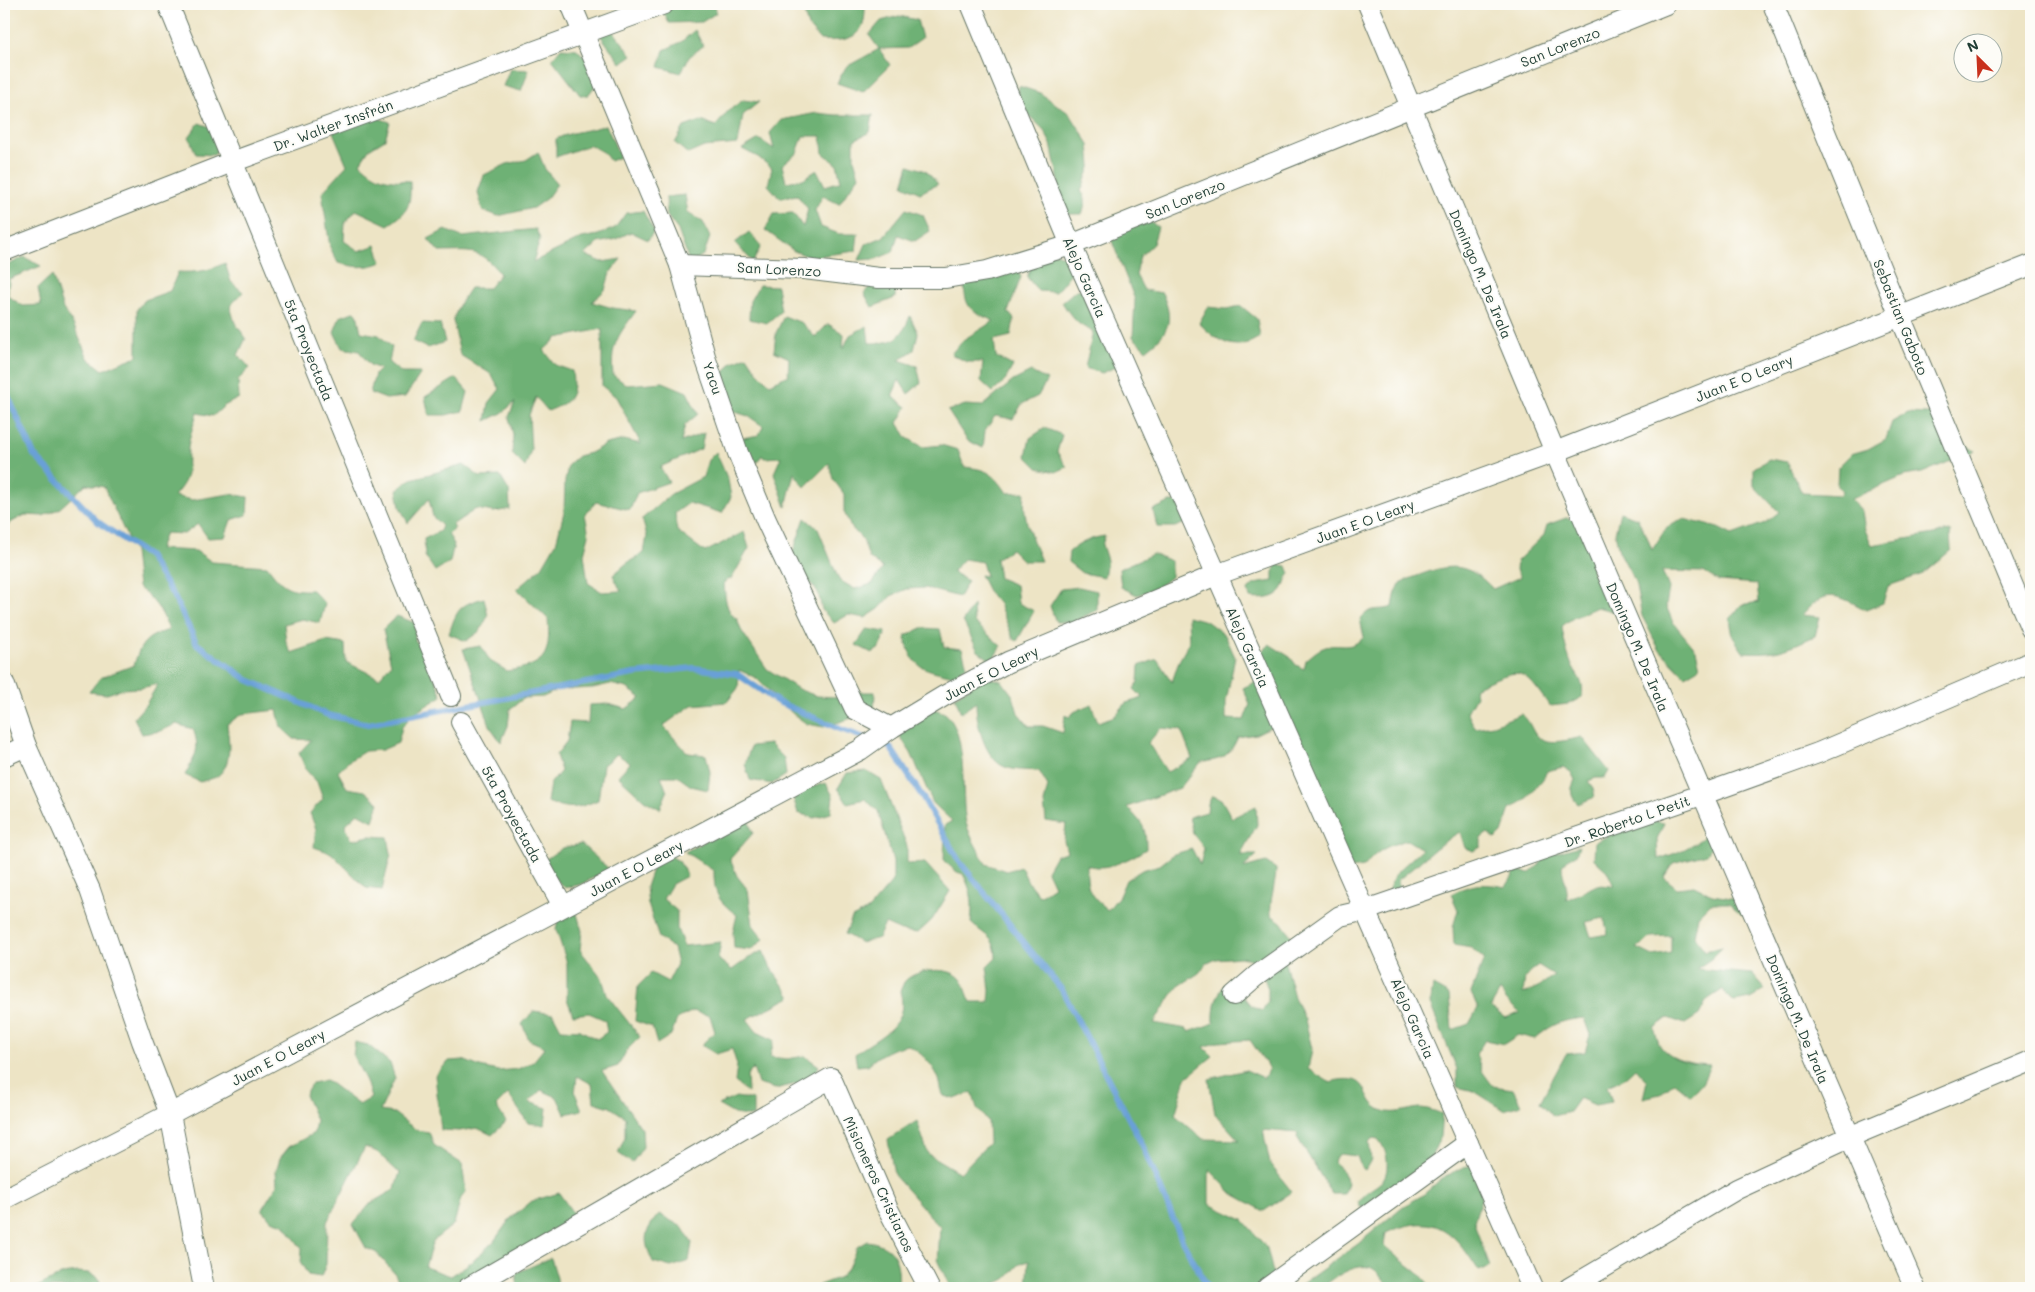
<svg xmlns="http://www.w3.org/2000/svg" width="2035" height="1292" font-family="Mali,sans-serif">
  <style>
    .forest { fill: #6eb175; stroke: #467754; fill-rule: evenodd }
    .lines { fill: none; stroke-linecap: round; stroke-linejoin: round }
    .stream { stroke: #69a0d7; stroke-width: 6 }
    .street-casing { stroke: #677767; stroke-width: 22 }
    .street { stroke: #fff; stroke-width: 20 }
    .labels { text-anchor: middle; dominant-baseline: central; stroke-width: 4; stroke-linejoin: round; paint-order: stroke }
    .street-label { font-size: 14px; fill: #1f3d34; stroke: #fdfcf7 }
  </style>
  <rect width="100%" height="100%" fill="#fdfcf7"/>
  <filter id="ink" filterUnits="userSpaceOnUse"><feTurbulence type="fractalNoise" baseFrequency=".02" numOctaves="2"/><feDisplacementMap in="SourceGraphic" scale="10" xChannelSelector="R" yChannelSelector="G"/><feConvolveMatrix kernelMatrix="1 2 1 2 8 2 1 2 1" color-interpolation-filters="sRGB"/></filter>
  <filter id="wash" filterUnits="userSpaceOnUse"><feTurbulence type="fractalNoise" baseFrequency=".0096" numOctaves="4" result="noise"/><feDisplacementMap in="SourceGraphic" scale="20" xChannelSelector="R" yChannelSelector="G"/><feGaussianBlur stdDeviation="1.12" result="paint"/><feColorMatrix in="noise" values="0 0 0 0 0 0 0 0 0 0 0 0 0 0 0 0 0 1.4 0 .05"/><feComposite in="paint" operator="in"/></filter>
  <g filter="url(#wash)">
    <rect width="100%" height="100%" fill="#ede4c5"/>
    <!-- forest -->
    <g class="forest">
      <path d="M670,4H714L716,13L702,22L669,23L661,8Z"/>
      <path d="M809,4H862L865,7C865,12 865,19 863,24C857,42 835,41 820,40L808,26L803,10Z"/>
      <path d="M899,16L917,20L922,38L908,48L879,49L890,65L863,92L837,83L846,67L879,49L869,35L881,21Z"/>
      <path d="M610,27L632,55L621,63L600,35Z"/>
      <path d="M695,30L703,46L689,57L681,73L659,67L664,50L681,42Z"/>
      <path d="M561,48L577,49L592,65L600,80L588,95H580L552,59Z"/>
      <path d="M510,69L529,70L521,91L503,86Z"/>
      <path d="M1019,86L1040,93L1070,114L1089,144L1091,165L1081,191C1087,199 1086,204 1082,214H1068L1054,203L1059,182L1051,144L1043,129L1017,104Z"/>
      <path d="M743,100L759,102L743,115L738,144L704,147L688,154L675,143L684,127L701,121L716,126L728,111Z"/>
      <path d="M817,113L836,115H873L870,132L854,140V159L859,176L839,204L823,196L815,210L821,227L839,234H858L856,251L810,257L794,251L765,230L774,214L793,213L803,227L808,209L797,195L780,198L768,185L772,168L758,157L742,149L759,139L774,149L770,133L781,120ZM803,136H821L823,153L837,164L841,181L825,186L817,170L803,179L786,182L782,165L797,153Z"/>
      <path d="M371,116L390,122L385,139L369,149L360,163C378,180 386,180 410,181C411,205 409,212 388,225L356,210L345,223L344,241L359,251L376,245L382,262C366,269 354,267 338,263L330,247L322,193L347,165L333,132Z"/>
      <path d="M199,123L213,128L218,148L214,155L196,154L189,137Z"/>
      <path d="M606,125L620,157L610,161L604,153L590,145L556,157V139C572,131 589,131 606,125Z"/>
      <path d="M538,152L545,169L557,184L547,198L533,208L498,216L482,210L478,192L484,175L507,164L526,160Z"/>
      <path d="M909,165L926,171L938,184L920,193L903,185Z"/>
      <path d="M685,195L688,213L703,222L710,237L704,254L690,264L678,230L667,216L666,197Z"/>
      <path d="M906,209L923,215L930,231L915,241L898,235L893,252L876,259L859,260L866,244L883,237Z"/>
      <path d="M643,211L654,231L648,240L631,232L616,239L598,243L585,255L602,262L621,259L610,273L605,290L592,302L613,308L636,311C619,335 610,343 613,375L627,385L663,382L687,392L698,414L685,425L681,442L704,433L701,449L660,467L669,482L637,493L630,510L596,502L585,514L589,535L584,554L588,583L602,592L621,591L613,575L627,563L644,553L647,536L642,519L671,494L703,477L708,460L716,452L728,480L731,497L722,513L689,503L675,513L677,531L705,552L744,532L749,548L732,578L724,582C725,595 725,612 737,619L741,630L767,669L800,690L817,696L837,697L855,692H875L874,711L824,727L807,724L793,714L756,678L739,670L738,688L727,702L692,705L663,726L688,753L706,755L710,772L708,790L691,786L677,776H661L667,792L660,809L644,800L618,776L630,763L617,754L603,765L598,800C577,809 569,810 547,802L550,784L561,771L556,755L567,741L570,722L588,723L589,705L608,704L626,709L641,698L627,688L610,684L593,688L558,690L543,697L524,698L510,709L508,726L501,742L491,728L463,649L481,646L490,661L507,671C544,665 551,658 548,619L517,589L542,567L556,543L564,512L565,481L568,465L578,456L590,453L606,444L624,440L641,444L616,397L602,386V329L557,338L544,350L555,365L572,371C575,396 571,402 548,411L536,397L529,415L531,450L525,467L512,454L513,435L509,417L515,402L502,413L486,421L489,403L500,389L491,374L460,355L453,320L460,303L470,288H489L500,274C480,247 470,252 439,252L428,239L445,230L462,237L536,229L540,239L533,262L582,238L598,235L615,228L626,213Z"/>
      <path d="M1143,217L1158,227L1153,244L1140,256L1136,275L1144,290L1162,293C1174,320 1170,332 1146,350L1133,337L1135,300L1110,236Z"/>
      <path d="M749,232L761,246L753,262L735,243Z"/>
      <path d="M1052,252L1086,264L1071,273L1056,292L1038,291L1027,277L1034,260Z"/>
      <path d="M24,257L41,266L9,279L8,296L23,306L41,305L38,288L52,275L63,309L73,324L88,358L103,370L137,356V309L145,300L170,291L178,272C196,273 208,271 225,263L231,282L243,292L230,306L235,323L246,338L238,355L250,368L238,380L239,398L224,406L213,416L197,413C194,424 189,437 188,448C187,473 191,476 174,496L192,500L230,494L248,497L247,515L231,520L225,537L208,538L198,524L184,534L165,533L159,549L196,551L212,562L267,566C282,586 287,591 312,590L325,604L320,623L302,619L284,624L286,642L291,653L326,641L345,644L346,662L379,678L391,664L383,629L397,616L415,623V640L425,654L442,696L413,714L402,727L398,743L382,750L365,751L350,760L338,772L347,788L365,791L379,803L373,821L358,813L345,825L352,840L369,836L388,837L391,854L382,890L366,888L331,853L314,847L316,829L310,813L323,799L317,782L306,770L299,753L311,740L294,739L281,727L277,710L242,714L227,724C229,742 233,766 216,777C212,779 205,780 200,782L185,775C195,756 201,750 193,729L176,724L161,731L142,734L134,718L146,704L158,684L141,688L122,689L107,694L89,692L100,678L134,665C141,642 146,637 169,630C162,610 154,600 138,587L134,552L104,487L86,484L59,509L43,516L25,515L10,523L4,530V267Z"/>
      <path d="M1012,261L1021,277L1008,312L1014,319L1011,336L994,340L996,357L1013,366L1004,382L993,392L981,381L983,362H967L951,354L963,340L994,321C970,310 965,309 964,282Z"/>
      <path d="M878,278L896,279L895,298L872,307L864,293Z"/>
      <path d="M759,285L777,286L781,311L767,323L749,319L750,301Z"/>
      <path d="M1094,288L1118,366L1102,373L1085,368L1093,331C1077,326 1070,315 1062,302L1076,290Z"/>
      <path d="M1241,306L1257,319L1260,337C1256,339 1250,343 1245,344C1227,349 1211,335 1199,323L1208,307L1226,309Z"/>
      <path d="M353,312L357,313L361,332L379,335L392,347L389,363L402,373H421L405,397L386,399L370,393L375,374L380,369L370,365L359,351L342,348L334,332L340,317Z"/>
      <path d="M784,316L802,323L815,337L828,324L844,334L843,349L850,335L867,326L869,343C894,343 901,340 910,316L918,333L914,350L899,360L917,366L921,383L908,394L899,380L892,396L907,407L898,423L907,438L923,447L941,445L958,450L964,467C987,469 994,473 1007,493L1025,492C1022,519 1031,536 1041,561H1023L1011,549L996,559L999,578L1016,585L1018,603L1034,611L1017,641L1013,638L999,604L988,591L980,575L986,576L982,562L964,559L952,572L968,581L959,597L925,588L907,589L891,596L879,609L865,618L848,615L834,623L822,610L818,592L807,579L793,570V552L805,518L818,529L839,580L855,589L872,584L883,568L869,558L863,540L851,527L844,512V494L833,479L829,463L805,487L794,473L786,507L774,473L781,457L764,458L762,455L757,463L737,439L759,435L763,426L748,416L732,411L730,393L720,378L731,363L747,356L757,371L770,384L788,375L789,358L774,351L776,333Z"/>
      <path d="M422,323L440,324L445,342L428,348L413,341Z"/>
      <path d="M1031,372L1047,380L1038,396L1022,404L1013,419L995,416L985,431L983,448L967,440L948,411L965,405L983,406L1013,381Z"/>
      <path d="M456,378L468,392L463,411L446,415H429L425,397Z"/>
      <path d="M1944,409L1958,440L1975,451L1922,473L1904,476L1851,499L1862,511L1865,530L1872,545L1950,531L1951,550L1923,574L1888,586L1883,603L1866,610C1837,594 1825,588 1802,615L1820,617L1815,636C1786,649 1776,654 1743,652L1733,637L1730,619L1741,605L1759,602L1757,584L1719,581L1703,572L1662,571L1669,588L1666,606L1673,622L1696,650L1700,667L1685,676L1659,649L1642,616L1635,581L1619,551L1615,533L1620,512L1637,518L1646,534L1652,550L1667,527L1684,519L1718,528L1732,535L1765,523L1779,512L1754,486V468L1769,459L1787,462L1802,493L1840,495L1842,491L1837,485L1838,467L1851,454L1868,449L1886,439L1892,422L1908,413L1927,414Z"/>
      <path d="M1045,428L1062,435L1057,452L1067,467L1056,472L1038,468L1026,456L1030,438Z"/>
      <path d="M464,465L480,477L500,476L509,491L510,509L494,512L476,509L452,525L455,528L448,534L454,544L450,562L435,571L425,556L424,539L440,531L442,526L433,517L429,499L408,523L400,507L397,490L411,479Z"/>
      <path d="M1170,502L1194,503L1191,521L1175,527H1157L1153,510Z"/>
      <path d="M1566,518L1575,519L1593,560L1592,570L1595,578L1603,593L1616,604L1615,612L1597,607L1573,618L1562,626C1563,638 1568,658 1573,668C1580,680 1584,682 1582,697L1569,704L1550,706C1542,697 1532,678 1520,674C1510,670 1484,684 1474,688L1476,696L1467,712L1475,728L1493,725L1521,714C1529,720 1530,726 1535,734C1545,747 1568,740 1582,737L1609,771L1605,778H1596L1588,781L1593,788L1595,797L1578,804C1570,796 1570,790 1575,780L1571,772L1563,767L1547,771L1543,779L1525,800L1510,809L1502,833L1495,839L1488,833L1481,838V847L1473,851L1465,848L1460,832C1437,844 1419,864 1398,880L1400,898L1391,903L1388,891L1395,874L1422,849L1407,840C1387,846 1377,850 1364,867L1345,870L1256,657L1269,644L1290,657L1296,665L1304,669L1306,660C1311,656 1317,650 1323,648C1339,641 1348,653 1364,637L1360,619C1373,605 1378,612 1393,607C1394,601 1395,593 1398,588C1402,581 1409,579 1417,576C1450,563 1468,562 1493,589L1520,577L1516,570L1517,561L1544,535L1547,525Z"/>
      <path d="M1105,536L1102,545L1107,560L1104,577L1082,573L1068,562L1069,552C1080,543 1090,538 1105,536Z"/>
      <path d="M1153,554L1171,561V577L1157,588L1137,595L1121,587L1119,569Z"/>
      <path d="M1277,564L1287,566L1290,574C1285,579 1286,582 1283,588C1277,599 1261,600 1250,598L1248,590L1254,584L1273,581V572Z"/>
      <path d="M1079,587L1097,591V610L1073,622H1056L1050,606L1061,589Z"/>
      <path d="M484,598L488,616L480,631L466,641L449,634C457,609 459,605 484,598Z"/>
      <path d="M973,605L974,622L1001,646L992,661L978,651L963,621Z"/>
      <path d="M1188,616L1206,621L1225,635L1235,657L1226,701V719L1244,720L1250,704L1243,688L1259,680L1278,708L1272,726L1256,734L1238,737C1229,757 1222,760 1201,762L1180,788L1127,807C1142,824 1146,824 1146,849C1130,859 1106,872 1087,865C1086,889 1089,896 1108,910L1119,896L1126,880L1142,870L1160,865L1174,854L1192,849L1200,865L1204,848L1193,834L1189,817L1207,812L1208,804L1212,796L1221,799L1232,818L1256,806L1257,825L1240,855H1257L1243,868L1266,862L1276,869C1276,885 1269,899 1271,915L1281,922L1295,941L1285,963L1294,997L1305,1020L1308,1032L1312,1049L1308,1069L1329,1082C1377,1070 1357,1102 1384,1111C1394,1115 1409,1109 1419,1108C1427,1108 1435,1111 1442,1114L1440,1137L1430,1160L1366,1208L1360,1207L1358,1202C1370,1183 1389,1189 1387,1160C1386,1152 1383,1145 1378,1139L1373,1138L1369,1142L1371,1160L1365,1170L1361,1167L1357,1156L1340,1154L1335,1158L1334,1163L1343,1171L1348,1183L1344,1194H1332L1297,1137L1298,1133L1263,1130L1270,1164L1292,1192L1264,1211L1233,1194L1209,1169V1204L1243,1220L1267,1248L1276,1285L1279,1288H1027L1029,1261C1017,1263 1016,1269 1008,1277C998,1287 964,1288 951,1288L938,1262L940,1227L894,1175L888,1140L917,1121L928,1154L960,1173L989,1143L988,1121L977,1108L972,1092L955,1099L944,1096C940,1090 941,1083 938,1077C933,1064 919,1051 908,1045C892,1048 879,1054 868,1065L857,1066L855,1054C879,1036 910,1026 900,991C902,988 903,983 905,981C916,969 949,966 960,978C965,983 967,995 971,1002H989L990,990L987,967L996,958C996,937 985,936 971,923C973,902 973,894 963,874L957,872L944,861L945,825L952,821L933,803L911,753L901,738L897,722L928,708C933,709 942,711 946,714C969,736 960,793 966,823C970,837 979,851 986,864L1006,871L1021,867L1028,882L1039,896L1054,886L1047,871L1056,855L1067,852L1064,841L1066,824L1046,821L1044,803L1048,786L1039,771C1028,770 1016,771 1005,767C984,759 976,721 976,702L961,713L955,697L986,677L1002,681L1013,696L1018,713L1029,726H1043L1063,733L1065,715L1069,717L1074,712L1091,704L1098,722L1115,716L1126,703L1143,698L1134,689L1138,682L1139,666L1157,659L1172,682L1179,661L1189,643ZM1161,728L1181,730L1192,759L1167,772L1148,743ZM1240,957L1251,959L1260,966L1268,989V1001L1262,1011C1244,1004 1239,992 1240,973C1220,984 1213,1000 1214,1023L1189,1032L1187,1029L1154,1023L1171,996L1179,986L1199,973L1206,964L1216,959ZM1250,1040L1269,1068L1264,1078L1246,1070L1209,1079L1215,1114L1239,1140L1203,1139L1175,1115L1186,1078L1213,1056L1204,1047L1218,1042Z"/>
      <path d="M922,628L940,629L944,647L962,649L967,666L953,676C923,668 912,670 905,636Z"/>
      <path d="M867,629L886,632L880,648L872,653L856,645Z"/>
      <path d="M770,744L784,758L786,775L772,784L750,780L745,764L751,746Z"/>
      <path d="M866,771L881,780L907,846V864L925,863L950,891L932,920L918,933L901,931L885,924L878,938L861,943L845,934L852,918L868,910L893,881V861L878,811L865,799L847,803L838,788L847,773Z"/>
      <path d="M826,783L833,796L831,813L814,818L798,813L793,797L809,788Z"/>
      <path d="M1695,803H1712L1716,838L1707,854L1673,863L1664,877L1677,888L1694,886L1712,895L1750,901L1742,915L1729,903H1711L1698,916L1694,936L1705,951L1723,947L1711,959L1696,969L1752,974L1765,989L1751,999L1734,1002L1722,990L1707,1000L1699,1015L1685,1024L1668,1018L1654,1028C1656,1033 1657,1039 1659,1044C1669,1061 1692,1064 1710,1065L1703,1082L1691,1096L1674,1082L1660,1094L1643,1098L1647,1081L1635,1068L1623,1079L1607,1086L1612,1102L1595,1105L1579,1098L1569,1112L1553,1116L1540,1102L1566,1054L1585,1052L1590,1035L1584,1018C1562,1020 1552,1024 1535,1039L1518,1035L1504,1044L1485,1040L1476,1054L1482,1071L1493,1086L1513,1089L1521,1105L1504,1110L1474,1091L1457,1087V1069L1430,1004L1433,986L1449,995L1452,1030L1469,1024L1478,1008L1471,993L1484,959L1471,948L1454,945L1453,927L1458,910L1451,894C1472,883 1483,883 1506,887L1516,871L1530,873L1540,864L1545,856L1579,846L1576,855L1568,859L1562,866C1562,878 1570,888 1566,900L1597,885L1614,886L1607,871L1594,859L1595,842L1645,819L1664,823L1657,840L1658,859C1678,853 1692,847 1707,834ZM1604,918L1608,934L1591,937L1586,922ZM1671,936V953L1653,956L1637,948L1652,937ZM1538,965L1554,975L1540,986L1523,994L1525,977ZM1500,991L1507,1001L1520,1013L1505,1018L1491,1007Z"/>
      <path d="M747,817L753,833L730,859L737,876L748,890L753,925L764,939L751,950L734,948L733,932L737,915C718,901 714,894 714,871L685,852Z"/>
      <path d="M581,844L609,869L582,884L565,888L552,876L546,859L562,848Z"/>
      <path d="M663,852L679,861L687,876L672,884L663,899L677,911V929L684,946L721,942L718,959L732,970L747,959L763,951L771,968L791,997L747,1019L757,1032L774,1040L770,1057L787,1059L805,1056L819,1066L809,1081L775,1089L758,1084L753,1068L747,1075L748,1093L735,1082L737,1065L732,1049L716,1054L701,1045L715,1032L710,1016L693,1011L677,1019L671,1035L657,1044L652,1027L635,1021L638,986L651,973L668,982L677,964L673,948L659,938L648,904L646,887L652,869Z"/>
      <path d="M560,912L577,914L582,931L580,950L602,978L607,995L640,1037L627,1050L618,1066L602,1071L642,1129L643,1147L632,1163L618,1153L625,1137V1117L610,1107L594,1102L592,1084L577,1076L575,1093L582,1110L565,1114L557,1097L541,1090L529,1102L547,1108L545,1125L528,1123L508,1094L496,1106L506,1122L492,1135L477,1128L459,1131L441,1130L435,1075L449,1061L463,1060L480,1067L498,1071L518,1069L533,1062L545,1047L529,1040L522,1024L534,1011L553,1014L561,1029L580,1030L597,1039L607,1032L605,1020L589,1013L573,1015L567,999V963L556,929Z"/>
      <path d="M355,1042L368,1045L390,1063L395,1078L380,1111L394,1113L416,1130L429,1132L434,1145L462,1164L466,1192L461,1198L454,1224L433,1241L425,1267L451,1276L474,1260L494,1241L510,1219L532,1201L559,1193L575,1216L483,1274L456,1282L449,1288H402L395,1274L377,1253L366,1248L353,1224L371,1203L395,1189L400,1172L397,1171L377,1152L365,1147L327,1222L326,1264L321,1277L308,1275L301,1263L302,1249L284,1224L271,1220L262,1209L277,1185L276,1171L280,1158L289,1147L314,1133L316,1120L305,1095L312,1083L326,1080L359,1105L371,1098L366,1081L353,1056Z"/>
      <path d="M736,1097L753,1100V1117L734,1114L718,1105Z"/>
      <path d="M1474,1165L1482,1197L1474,1221L1477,1232L1490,1266L1479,1271C1453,1230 1435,1211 1386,1233L1384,1245C1398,1261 1421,1270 1431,1288H1390C1385,1282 1381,1275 1375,1270C1362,1259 1332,1277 1323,1288H1296L1358,1244L1402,1207L1423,1195L1441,1179L1463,1167Z"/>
      <path d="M659,1214L682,1227L692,1243L689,1261L671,1267L653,1262C643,1240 643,1233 659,1214Z"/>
      <path d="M867,1241C896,1245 900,1262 898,1288H816L819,1285L840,1277L848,1268L857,1247Z"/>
      <path d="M551,1258L557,1278L558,1288H518L516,1273Z"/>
      <path d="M78,1272L88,1273L98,1277L102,1288H35L63,1274Z"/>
    </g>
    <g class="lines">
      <!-- stream -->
      <g class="stream">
        <path d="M4,387L34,455L98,522L148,556L173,595L197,644L248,680L328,715L368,724L634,674L694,668L737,674L778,702L840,729L868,739"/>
        <path d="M878,742L890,747L922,796L959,861L1062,990L1142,1144L1182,1240L1208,1288"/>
      </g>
    </g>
  </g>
  <g filter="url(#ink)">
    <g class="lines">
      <defs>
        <g id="street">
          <path d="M168,4L451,696"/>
          <path d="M571,4L680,265L706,360L738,453L766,520L855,709L891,728"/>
          <path d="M971,4L1071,245L1532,1288"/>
          <path d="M1368,4L1555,452L1915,1288"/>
          <path d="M1773,4L1900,316L2031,629"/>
          <path d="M4,251L232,162L664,4"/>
          <path d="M680,265L804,269L879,278H946L987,271L1071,245L1666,4"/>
          <path d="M4,683L26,746L90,890L142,1041L170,1114L204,1288"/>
          <path d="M461,722L563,906"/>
          <path d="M4,756L26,746"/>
          <path d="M1234,995L1256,976L1340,916L1366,910L1701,795L1818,753L2031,662"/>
          <path d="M4,1199L170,1114L860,750L891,728L944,696L1008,662L1216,575L1555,452L2031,265"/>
          <path d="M468,1288L831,1078L887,1207L929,1288"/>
          <path d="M1267,1288L1468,1143"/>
          <path d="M1569,1288L1737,1189L1849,1137L2031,1061"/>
        </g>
      </defs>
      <!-- street casing -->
      <use href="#street" class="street-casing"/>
      <!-- street -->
      <use href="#street" class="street"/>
    </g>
  </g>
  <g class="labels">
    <!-- street labels -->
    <g class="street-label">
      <text transform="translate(1560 47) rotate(-22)">San Lorenzo</text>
      <text transform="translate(333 125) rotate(-20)">Dr. Walter Insfrán</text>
      <text transform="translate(1185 199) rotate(-22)">San Lorenzo</text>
      <text transform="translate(779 269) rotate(3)">San Lorenzo</text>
      <text transform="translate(1481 274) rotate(67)">Domingo M. De Irala</text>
      <text transform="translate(1085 277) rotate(66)">Alejo Garcia</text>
      <text transform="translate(1901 317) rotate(68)">Sebastian Gaboto</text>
      <text transform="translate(309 350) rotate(68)">5ta Proyectada</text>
      <text transform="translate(713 378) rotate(71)">Yacu</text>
      <text transform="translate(1744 378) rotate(-22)">Juan E O Leary</text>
      <text transform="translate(1365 521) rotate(-20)">Juan E O Leary</text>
      <text transform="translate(1248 647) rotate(66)">Alejo Garcia</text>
      <text transform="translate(1638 647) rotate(67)">Domingo M. De Irala</text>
      <text transform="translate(991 673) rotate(-27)">Juan E O Leary</text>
      <text transform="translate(512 814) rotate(61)">5ta Proyectada</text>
      <text transform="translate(1627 821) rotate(-19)">Dr. Roberto L Petit</text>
      <text transform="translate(636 868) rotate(-28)">Juan E O Leary</text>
      <text transform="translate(1413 1018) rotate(66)">Alejo Garcia</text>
      <text transform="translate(1798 1019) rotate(67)">Domingo M. De Irala</text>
      <text transform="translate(278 1057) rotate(-28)">Juan E O Leary</text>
      <text transform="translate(879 1184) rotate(65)">Misioneros Cristianos</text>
    </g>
  </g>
  <!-- margin -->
  <rect width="2035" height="1292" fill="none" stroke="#fdfcf7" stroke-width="20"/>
  <!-- north arrow -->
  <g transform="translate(1978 58) rotate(336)"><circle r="24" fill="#fdfcf7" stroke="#a4b0a9"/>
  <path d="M0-4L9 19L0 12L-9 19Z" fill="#c8321e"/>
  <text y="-8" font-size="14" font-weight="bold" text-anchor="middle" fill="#1f3d34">N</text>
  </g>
</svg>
